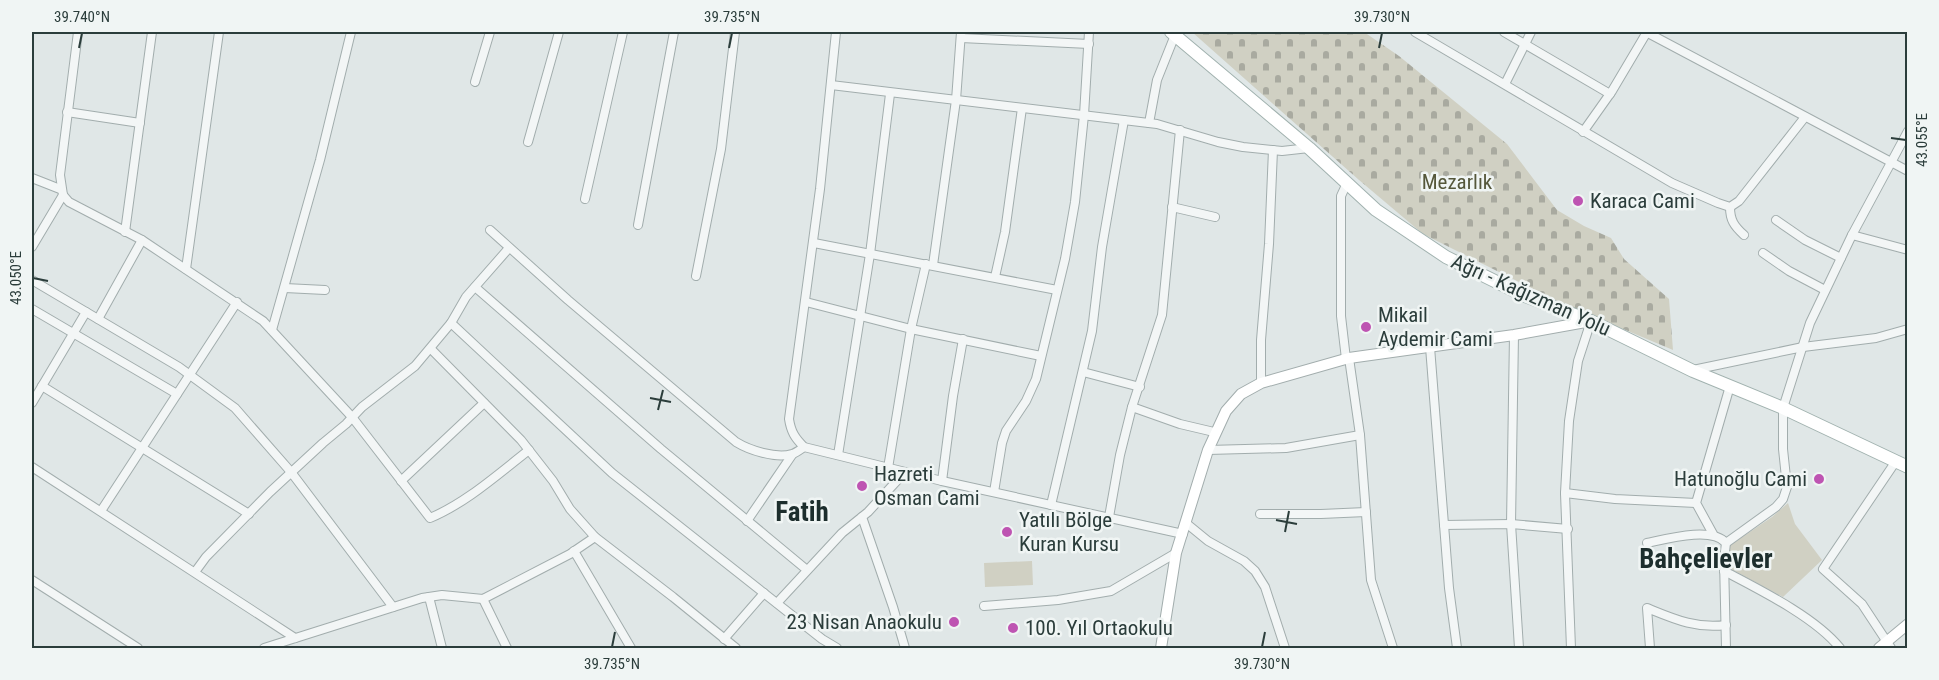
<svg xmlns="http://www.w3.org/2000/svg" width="1939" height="680" font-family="'Roboto Condensed',sans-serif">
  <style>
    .cemetery { fill: url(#cemetery-stones) }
    .park { fill: #d0d0c3 }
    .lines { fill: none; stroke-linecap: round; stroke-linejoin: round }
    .street-casing { stroke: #a2adad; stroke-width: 10 }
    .secondary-casing { stroke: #a2adad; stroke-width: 12 }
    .primary-casing { stroke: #a1b2af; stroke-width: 14 }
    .street { stroke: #f3f6f6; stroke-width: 8 }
    .secondary { stroke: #fff; stroke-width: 10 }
    .primary { stroke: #fff; stroke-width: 12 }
    .ticks { fill: none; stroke: #2b3d3b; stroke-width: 2 }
    .poi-dot { fill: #be54b2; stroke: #f0f5f4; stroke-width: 2 }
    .labels { text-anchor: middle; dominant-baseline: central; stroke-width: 5; stroke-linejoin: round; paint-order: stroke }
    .park-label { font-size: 21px; fill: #55573a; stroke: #f0f5f4 }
    .poi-label { font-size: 21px; fill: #2b3d3b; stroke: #f0f5f4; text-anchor: start }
    .street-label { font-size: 21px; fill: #2b3d3b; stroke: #f0f5f4 }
    .district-label { font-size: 27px; font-weight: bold; fill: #1d2e2d; stroke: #f0f5f4 }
    .neatline { fill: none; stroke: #2b3d3b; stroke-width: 2 }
    .ticks-label { font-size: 15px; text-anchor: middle; fill: #2b3d3b }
  </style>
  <defs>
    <pattern id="cemetery-stones" width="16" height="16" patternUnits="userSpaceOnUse" patternTransform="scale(1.5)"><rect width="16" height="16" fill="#d0d0c3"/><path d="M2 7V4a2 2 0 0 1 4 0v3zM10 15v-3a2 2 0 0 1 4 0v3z" fill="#a9aaa0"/></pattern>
  </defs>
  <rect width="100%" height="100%" fill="#e0e7e7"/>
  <!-- cemetery -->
  <path class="cemetery" d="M1192,32H1364L1399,56L1507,144L1557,210L1584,226L1611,238L1624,259L1669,299L1673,350L1559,302L1423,234L1359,180Z"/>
  <!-- park -->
  <g class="park">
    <path d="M1788,503L1795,524L1822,560L1783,597L1729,568V546L1772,517Z"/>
    <path d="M1032,561L1033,585L985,587L984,563Z"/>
  </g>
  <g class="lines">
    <defs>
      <g id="street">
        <path d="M78,32L60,175L63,195L69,202L142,240L263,321L352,417L430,518C466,503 498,474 529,450"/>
        <path d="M836,32L820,189L789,419C791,432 795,438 804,447L942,481L1183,534"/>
        <path d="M1415,32L1672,183L1718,203L1730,207L1739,201L1805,117"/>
        <path d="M1504,32L1610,94"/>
        <path d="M1646,32L1908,171"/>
        <path d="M961,38L1089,44"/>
        <path d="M475,82L490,32"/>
        <path d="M1505,84L1531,32"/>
        <path d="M831,85L1157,124L1218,142L1243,147L1282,151L1309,148"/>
        <path d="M67,112L140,123"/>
        <path d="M1149,123L1157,80L1175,35"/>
        <path d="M1583,132L1612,91L1647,32"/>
        <path d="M528,142L559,32"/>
        <path d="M32,178L60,189"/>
        <path d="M585,199L623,32"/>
        <path d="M1172,207L1215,217"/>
        <path d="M1730,207C1730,220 1734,226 1744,235"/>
        <path d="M1776,220L1805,240L1841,258"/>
        <path d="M638,225L674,32"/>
        <path d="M490,230L568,300L736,442C749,450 776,459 792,454C796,453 801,449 804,447"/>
        <path d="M125,232L152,32"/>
        <path d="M1852,235L1908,250"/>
        <path d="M814,243L1057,290"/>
        <path d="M32,247L63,195"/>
        <path d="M1763,253L1789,271L1825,290"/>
        <path d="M933,265L956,100L961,32"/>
        <path d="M186,269L219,32"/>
        <path d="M696,276L721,149L735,32"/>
        <path d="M995,277L1005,232L1022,108"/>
        <path d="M32,280L179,367L235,408L291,472L393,607"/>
        <path d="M475,287L661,449L807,570"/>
        <path d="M285,288L325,290"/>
        <path d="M806,302L911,329L1041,356"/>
        <path d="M32,309L177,394"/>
        <path d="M98,319L142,240"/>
        <path d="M451,323L612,473L822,639L837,648"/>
        <path d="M272,330L320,160L351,32"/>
        <path d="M1514,335L1511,524L1519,648"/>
        <path d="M1430,347L1449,588L1457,648"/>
        <path d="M431,349L521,440L553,481L570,509L595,537L673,597L736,648"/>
        <path d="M1349,358L1360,435L1371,580L1393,648"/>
        <path d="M1346,359L1341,316V196L1347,183"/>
        <path d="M1693,370L1803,347L1876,338L1908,329"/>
        <path d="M1083,372L1140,387"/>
        <path d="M1261,383V340L1269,244L1273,150"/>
        <path d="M42,386L249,514"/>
        <path d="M32,403L86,312"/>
        <path d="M1132,407L1180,424L1214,432"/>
        <path d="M1208,450L1286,448L1360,435"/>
        <path d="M838,455L870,254L890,94"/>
        <path d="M32,467L295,638"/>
        <path d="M888,468L911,329L926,264"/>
        <path d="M401,481L484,403"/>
        <path d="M942,481L953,396L963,339"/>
        <path d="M994,492L1002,443L1006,431L1026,401L1036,379L1065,259L1075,202L1084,115L1089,32"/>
        <path d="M1565,493L1615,499L1696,503"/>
        <path d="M1051,505L1092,331L1102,247L1124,120"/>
        <path d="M101,511L237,302"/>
        <path d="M1260,514H1321L1366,512"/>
        <path d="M862,517L893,607L905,648"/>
        <path d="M1109,517L1120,455L1132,407L1162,315L1180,130"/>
        <path d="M747,521L792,455"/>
        <path d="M1186,523L1208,541L1244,561L1255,571L1265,587L1285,648"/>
        <path d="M1444,525L1511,524L1568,529"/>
        <path d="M1713,534L1696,503L1730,386"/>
        <path d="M1647,543C1666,539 1712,526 1726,543"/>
        <path d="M574,551L631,648"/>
        <path d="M1724,571C1760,590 1815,617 1840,648"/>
        <path d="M195,572L206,557L270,492L323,443L346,424L362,407L415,366L451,323L466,297L509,248"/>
        <path d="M32,580L138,648"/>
        <path d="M429,597L442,648"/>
        <path d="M483,599L507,648"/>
        <path d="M777,603L842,533L868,512L905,472"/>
        <path d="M984,606L1058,600L1111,591L1176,553"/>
        <path d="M724,639L764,593"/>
        <path d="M264,648L422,598L442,595L483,599L570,554L595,537"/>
        <path d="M1571,648L1565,493L1569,421L1578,361L1591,321"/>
        <path d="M1650,648L1647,608C1674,619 1696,629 1726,625"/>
        <path d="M1726,648L1724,560L1726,543L1776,507L1783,499L1787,487L1783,449V408L1810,323L1852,235L1908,131"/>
        <path d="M1891,648L1862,604L1823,569L1896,461"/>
      </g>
      <g id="secondary">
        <path d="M1161,648L1176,553L1208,450L1226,411L1241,394L1261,383L1349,358L1514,335L1591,321"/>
        <path d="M1879,648L1908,624"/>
      </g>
      <path id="primary" d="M1171,32L1309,148L1376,210L1446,257L1525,296L1591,321L1693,371L1783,408L1908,467"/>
    </defs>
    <!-- street casing -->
    <use href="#street" class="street-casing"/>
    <!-- secondary casing -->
    <use href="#secondary" class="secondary-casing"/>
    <!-- primary casing -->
    <use href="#primary" class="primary-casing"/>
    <!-- street -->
    <use href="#street" class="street"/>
    <!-- secondary -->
    <use href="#secondary" class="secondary"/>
    <!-- primary -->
    <use href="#primary" class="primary"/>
  </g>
  <!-- ticks -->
  <path class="ticks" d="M79,48L82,33M729,48L732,33M1379,48L1382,33M1891,138L1906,140M33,278L48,281M650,398L671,402M658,410L663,390M1276,520L1297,524M1285,532L1289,511M612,647L615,632M1262,647L1265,632"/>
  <!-- markers -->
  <g class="poi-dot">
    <circle cx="1578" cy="201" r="6"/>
    <circle cx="1366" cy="327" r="6"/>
    <circle cx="1819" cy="479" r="6"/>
    <circle cx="862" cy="486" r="6"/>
    <circle cx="1007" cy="532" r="6"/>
    <circle cx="954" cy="622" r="6"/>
    <circle cx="1013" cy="628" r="6"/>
  </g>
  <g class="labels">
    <!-- park labels -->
    <g class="park-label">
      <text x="1457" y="182">Mezarlık</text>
    </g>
    <!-- poi labels -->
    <g class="poi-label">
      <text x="1590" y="201">Karaca Cami</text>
      <text x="1378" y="315">Mikail<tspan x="1378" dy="24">Aydemir Cami</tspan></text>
      <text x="874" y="474">Hazreti<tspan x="874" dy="24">Osman Cami</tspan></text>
      <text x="1807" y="479" text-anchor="end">Hatunoğlu Cami</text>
      <text x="1019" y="520">Yatılı Bölge<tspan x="1019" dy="24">Kuran Kursu</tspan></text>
      <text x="942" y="622" text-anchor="end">23 Nisan Anaokulu</text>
      <text x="1025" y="628">100. Yıl Ortaokulu</text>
    </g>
    <!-- street labels -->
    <g class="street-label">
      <text transform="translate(1531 295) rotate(24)">Ağrı - Kağızman Yolu</text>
    </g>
    <!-- district labels -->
    <g class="district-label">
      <text x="802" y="512">Fatih</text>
      <text x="1706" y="559">Bahçelievler</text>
    </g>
  </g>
  <!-- border -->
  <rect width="1939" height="680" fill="none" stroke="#f0f5f4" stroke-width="66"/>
  <rect x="33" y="33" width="1873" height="614" class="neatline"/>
  <g class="ticks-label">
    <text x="82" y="22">39.740°N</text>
    <text x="732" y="22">39.735°N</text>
    <text x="1382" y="22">39.730°N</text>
    <text transform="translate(1922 140) rotate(-90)" y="5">43.055°E</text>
    <text transform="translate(16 278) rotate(-90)" y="5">43.050°E</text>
    <text x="612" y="669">39.735°N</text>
    <text x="1262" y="669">39.730°N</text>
  </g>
</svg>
